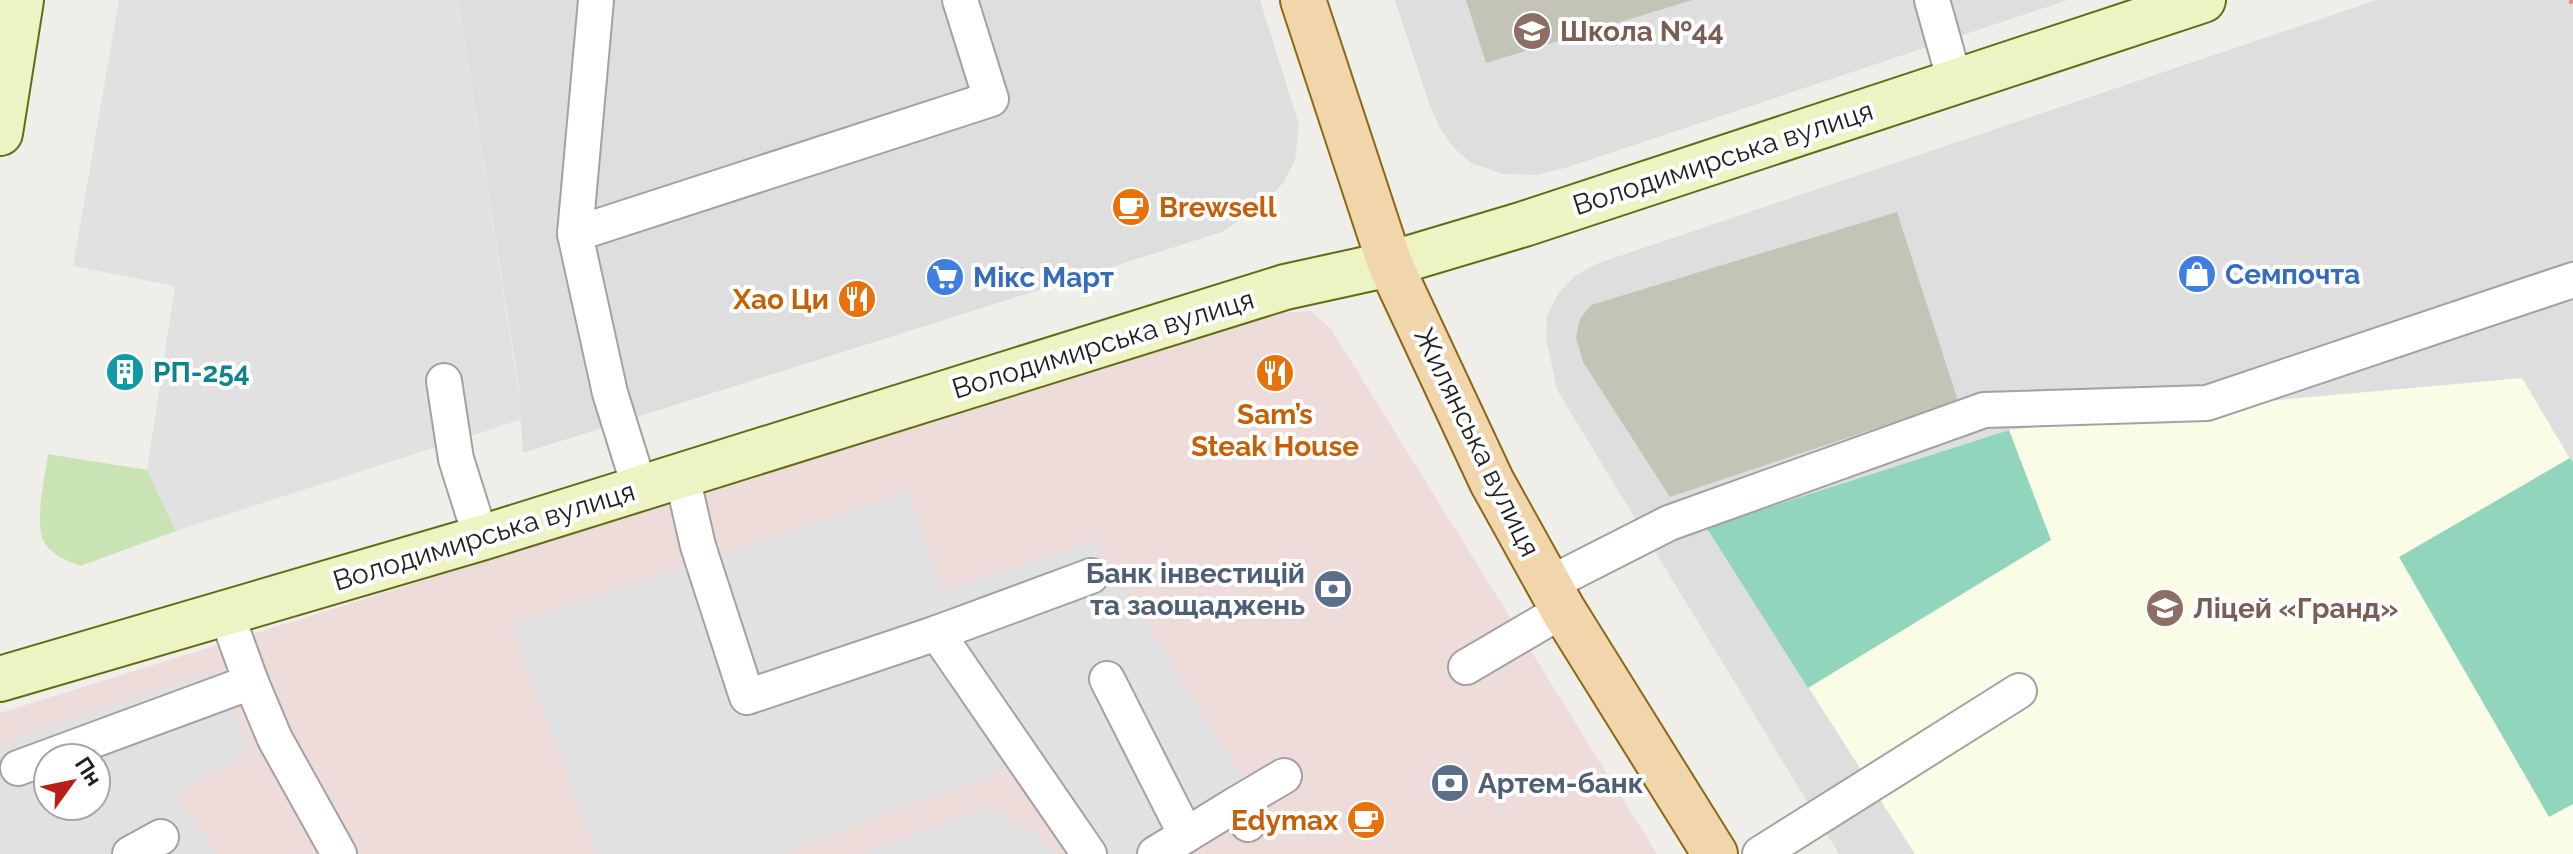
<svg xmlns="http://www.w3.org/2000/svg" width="2573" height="854" font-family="Raleway,sans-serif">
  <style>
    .residential { fill: #dfdede }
    .commercial { fill: #eedcda; fill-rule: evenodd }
    .education { fill: #fbfce6 }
    .construction { fill: #c3c4b5 }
    .grass { fill: #cae3b5 }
    .pitch { fill: #91d5bd }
    .parking { fill: #e1e1e1; fill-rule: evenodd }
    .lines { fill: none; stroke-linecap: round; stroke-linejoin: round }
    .lane-casing { stroke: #a2a2a2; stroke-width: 38 }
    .secondary-casing { stroke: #5f6d13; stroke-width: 48 }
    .primary-casing { stroke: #8b6813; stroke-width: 48 }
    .path { stroke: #e98f80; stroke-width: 5; stroke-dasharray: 4 4; stroke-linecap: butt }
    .lane { stroke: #fff; stroke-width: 34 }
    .secondary { stroke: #eef3c4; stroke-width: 44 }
    .primary { stroke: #f1d6ac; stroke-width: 44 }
    .labels { text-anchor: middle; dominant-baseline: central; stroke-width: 8; stroke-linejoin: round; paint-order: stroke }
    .education-label { font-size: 28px; font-weight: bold; fill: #785e54; stroke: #fff; text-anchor: start }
    .street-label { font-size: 28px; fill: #212121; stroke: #fff }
    .food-label { font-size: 28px; font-weight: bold; fill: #c56008; stroke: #fff; text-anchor: end }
    .shop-label { font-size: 28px; font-weight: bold; fill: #366cbe; stroke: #fff; text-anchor: start }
    .culture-label { font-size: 28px; font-weight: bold; fill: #0d838f; stroke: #fff; text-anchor: start }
    .service-label { font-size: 28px; font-weight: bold; fill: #4e5e75; stroke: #fff; text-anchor: end }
  </style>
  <rect width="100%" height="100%" fill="#f0eee9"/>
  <!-- residential -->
  <g class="residential">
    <path d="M458,0H1260L1299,125L1295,160L1283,183L1261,207L1222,232L523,453L519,387Z"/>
    <path d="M1395,0H2068L1565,168L1536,175L1503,174L1471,163L1454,148L1441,130L1430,106Z"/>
    <path d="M2377,0H2573V854H1839L1557,390L1546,338L1547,316L1558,294L1575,276L1596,264Z"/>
  </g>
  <!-- commercial -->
  <path class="commercial" d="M1311,311L1331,329L1657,854H0V713L1279,313ZM48,758H96V806H48Z"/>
  <!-- education -->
  <path class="education" d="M2522,378L2573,464V854H1915L1706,527L2009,430L2279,400Z"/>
  <!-- construction -->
  <g class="construction">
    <path d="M1466,0H1692L1486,63Z"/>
    <path d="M1897,212L1958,401L1670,497L1583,362L1576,337L1580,319L1591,305Z"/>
  </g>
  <!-- grass -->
  <path class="grass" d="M48,454L147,470L176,531L80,566C68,561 51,555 44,542C34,522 45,476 48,454Z"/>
  <!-- pitch -->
  <g class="pitch">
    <path d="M2009,430L2051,540L1808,688L1706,527Z"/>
    <path d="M2570,458L2573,462V804L2549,817L2399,557Z"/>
  </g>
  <!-- parking -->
  <g class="parking">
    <path d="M119,0H458L523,419L176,531L147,470L175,286L73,266Z"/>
    <path d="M907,491L944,590L1095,540L1248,787L1139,854H1110L1042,757L779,854H597L510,625Z"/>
    <path d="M213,671L251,751L176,795L217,854H0V749L18,736ZM48,758H96V806H48Z"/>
    <path d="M989,807L1049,843L1055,854H860Z"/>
  </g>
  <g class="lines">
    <defs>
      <g id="lane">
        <path d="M1932,0L1955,82"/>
        <path d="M575,234L596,0"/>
        <path d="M444,381L456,459L481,538"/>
        <path d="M682,476L698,546L747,697L937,633L1089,854"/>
        <path d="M640,489L610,393L575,234L991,99L960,0"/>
        <path d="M1549,584L1669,523L1984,410L2207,403L2573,280"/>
        <path d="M226,613L251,682L275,739L339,854"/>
        <path d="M937,633L1091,576"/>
        <path d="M1466,667L1563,610"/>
        <path d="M1107,679L1186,835"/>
        <path d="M18,768L251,682"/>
        <path d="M1235,805L1284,776"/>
        <path d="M130,854L161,837"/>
        <path d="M1155,854L1235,805L1248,824"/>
        <path d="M1760,854L2019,691"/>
      </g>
      <g id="secondary">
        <path d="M0,133L21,0"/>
        <path d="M0,679L481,538L1285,287L1390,264L1524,224L2203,0"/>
      </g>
      <path id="primary" d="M1303,0L1390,264L1492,482L1563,610L1715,854"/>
    </defs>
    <!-- lane casing -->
    <use href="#lane" class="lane-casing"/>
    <!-- secondary casing -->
    <use href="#secondary" class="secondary-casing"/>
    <!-- primary casing -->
    <use href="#primary" class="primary-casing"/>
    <!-- path -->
    <g class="path">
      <path d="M2571,0L2573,7"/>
      <path d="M1019,268L1024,285"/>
    </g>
    <!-- lane -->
    <use href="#lane" class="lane"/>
    <!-- secondary -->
    <use href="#secondary" class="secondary"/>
    <!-- primary -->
    <use href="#primary" class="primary"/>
  </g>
  <!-- icons -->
  <defs>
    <symbol id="school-disc" viewBox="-11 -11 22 22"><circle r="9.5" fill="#8d6e63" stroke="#fff"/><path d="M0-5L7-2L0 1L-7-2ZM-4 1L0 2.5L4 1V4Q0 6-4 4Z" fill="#fff"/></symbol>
    <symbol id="cafe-disc" viewBox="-11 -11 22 22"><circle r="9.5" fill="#e8710a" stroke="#fff"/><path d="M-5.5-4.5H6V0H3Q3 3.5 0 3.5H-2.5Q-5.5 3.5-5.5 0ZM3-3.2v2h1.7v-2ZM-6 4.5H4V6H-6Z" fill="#fff"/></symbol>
    <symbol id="shop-disc" viewBox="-11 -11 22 22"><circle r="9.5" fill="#3f7fe0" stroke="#fff"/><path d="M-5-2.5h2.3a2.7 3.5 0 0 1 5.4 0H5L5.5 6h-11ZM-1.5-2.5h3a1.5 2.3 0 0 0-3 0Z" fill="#fff"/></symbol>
    <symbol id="supermarket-disc" viewBox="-11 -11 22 22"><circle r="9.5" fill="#3f7fe0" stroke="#fff"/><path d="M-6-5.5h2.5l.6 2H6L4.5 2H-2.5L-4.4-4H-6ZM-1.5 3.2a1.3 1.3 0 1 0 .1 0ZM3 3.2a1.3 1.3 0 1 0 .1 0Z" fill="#fff"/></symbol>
    <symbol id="restaurant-disc" viewBox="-11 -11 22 22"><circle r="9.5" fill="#e8710a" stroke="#fff"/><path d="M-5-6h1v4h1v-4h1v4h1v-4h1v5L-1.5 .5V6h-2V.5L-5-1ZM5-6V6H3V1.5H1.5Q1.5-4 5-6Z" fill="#fff"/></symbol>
    <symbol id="building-disc" viewBox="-11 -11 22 22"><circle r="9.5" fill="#0f9aa8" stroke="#fff"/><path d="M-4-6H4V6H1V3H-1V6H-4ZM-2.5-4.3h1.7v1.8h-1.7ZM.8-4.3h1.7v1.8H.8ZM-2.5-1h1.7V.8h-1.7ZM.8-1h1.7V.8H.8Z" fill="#fff"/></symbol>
    <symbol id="bank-disc" viewBox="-11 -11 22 22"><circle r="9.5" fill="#5c6f8a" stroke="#fff"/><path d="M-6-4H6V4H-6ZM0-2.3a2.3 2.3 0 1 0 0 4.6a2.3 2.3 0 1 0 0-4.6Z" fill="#fff"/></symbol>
  </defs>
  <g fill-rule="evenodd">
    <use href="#school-disc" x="1510" y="9" width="44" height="44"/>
    <use href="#cafe-disc" x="1109" y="185" width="44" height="44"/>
    <use href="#shop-disc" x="2175" y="252" width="44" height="44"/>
    <use href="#supermarket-disc" x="923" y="255" width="44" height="44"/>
    <use href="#restaurant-disc" x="835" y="277" width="44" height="44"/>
    <use href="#building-disc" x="103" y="350" width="44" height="44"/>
    <use href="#restaurant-disc" x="1253" y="351" width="44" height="44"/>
    <use href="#bank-disc" x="1311" y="567" width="44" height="44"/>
    <use href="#school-disc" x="2143" y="586" width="44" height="44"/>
    <use href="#bank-disc" x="1428" y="761" width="44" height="44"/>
    <use href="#cafe-disc" x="1344" y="798" width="44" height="44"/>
  </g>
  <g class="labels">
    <!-- education labels -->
    <g class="education-label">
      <text x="1560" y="31">Школа №44</text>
      <text x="2193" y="608">Ліцей «Гранд»</text>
    </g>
    <!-- street labels -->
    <g class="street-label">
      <text transform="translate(1723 158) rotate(-18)">Володимирська вулиця</text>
      <text transform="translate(1103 344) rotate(-17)">Володимирська вулиця</text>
      <text transform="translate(1477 442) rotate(64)">Жилянська вулиця</text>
      <text transform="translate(484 536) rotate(-17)">Володимирська вулиця</text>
    </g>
    <!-- food labels -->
    <g class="food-label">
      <text x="1159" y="207" text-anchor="start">Brewsell</text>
      <text x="829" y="299">Хао Ци</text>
      <text x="1275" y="414" text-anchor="middle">Sam’s<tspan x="1275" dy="32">Steak House</tspan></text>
      <text x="1338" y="820">Edymax</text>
    </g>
    <!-- shop labels -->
    <g class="shop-label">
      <text x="2225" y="274">Семпочта</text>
      <text x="973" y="277">Мікс Март</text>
    </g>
    <!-- culture labels -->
    <g class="culture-label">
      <text x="153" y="372">РП-254</text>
    </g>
    <!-- service labels -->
    <g class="service-label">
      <text x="1305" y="573">Банк інвестицій<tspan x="1305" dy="32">та заощаджень</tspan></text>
      <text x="1478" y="783" text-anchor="start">Артем-банк</text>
    </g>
  </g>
  <!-- north arrow -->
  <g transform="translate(72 782) rotate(57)"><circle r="38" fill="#ffffff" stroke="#a6a6a6" stroke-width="2"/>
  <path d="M0-6L14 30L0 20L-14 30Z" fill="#b91f19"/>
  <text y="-12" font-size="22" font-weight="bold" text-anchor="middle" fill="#212121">Пн</text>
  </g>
</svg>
